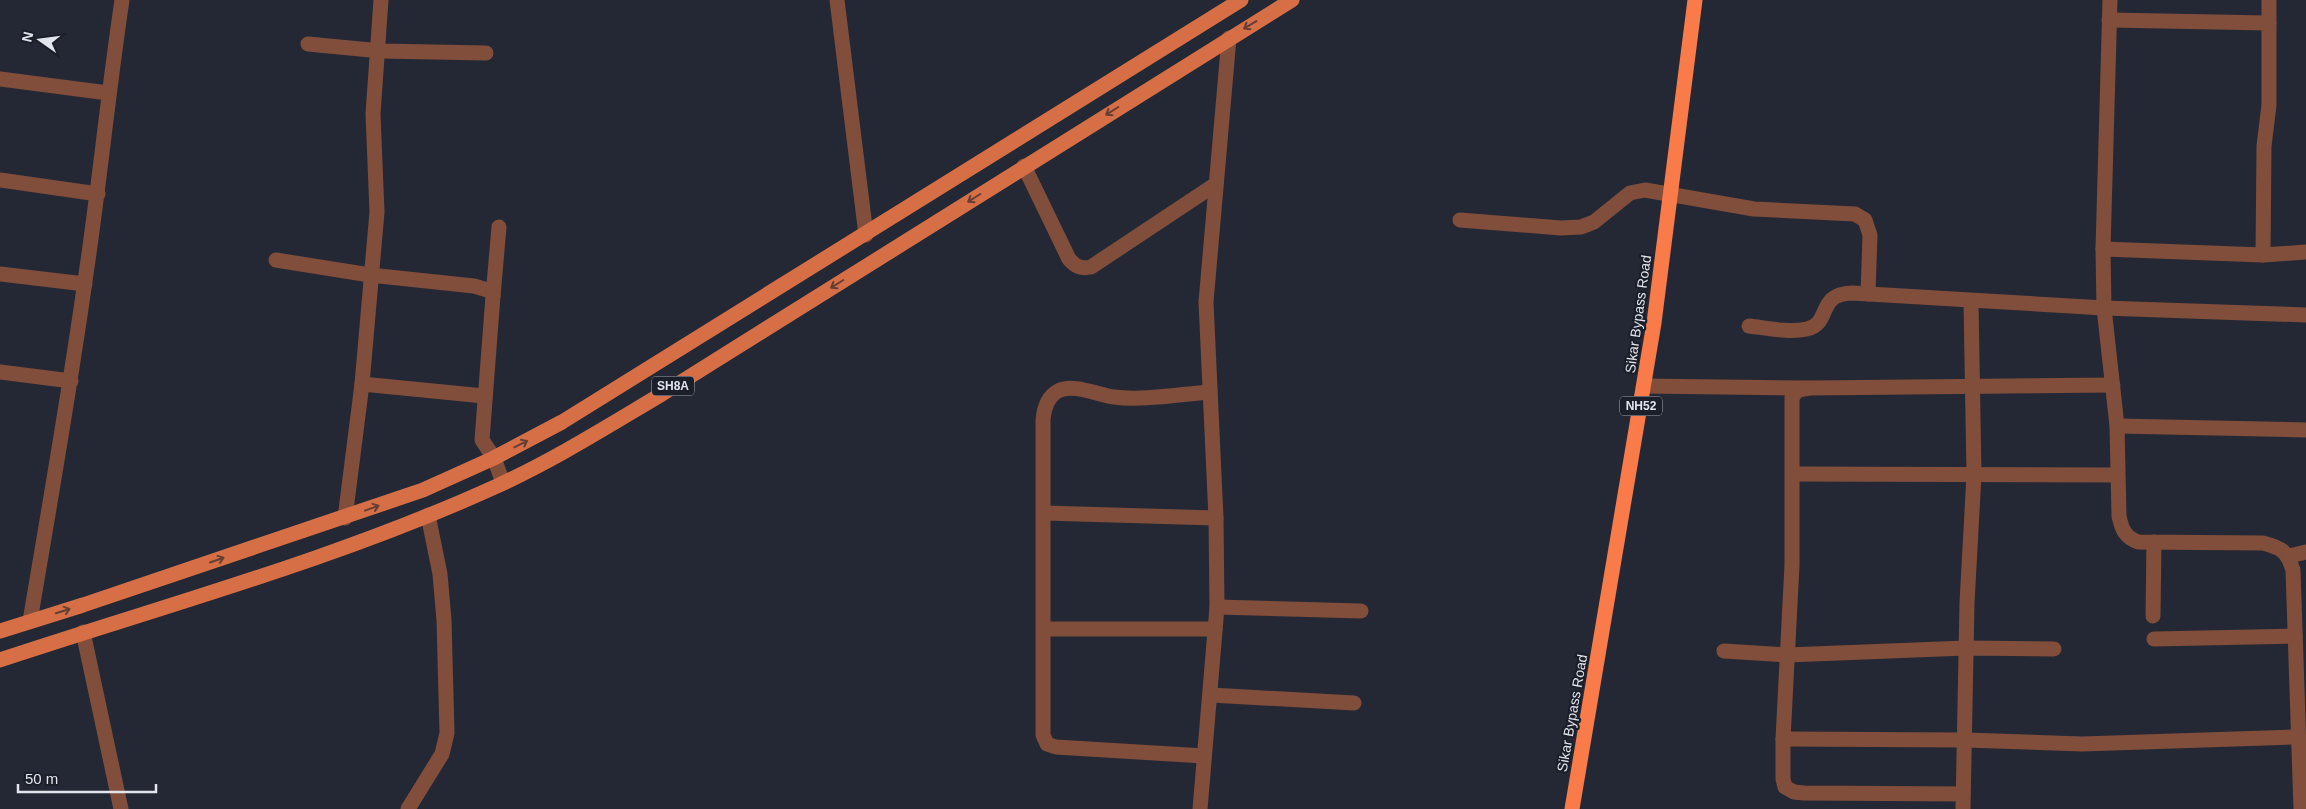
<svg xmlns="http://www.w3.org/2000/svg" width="2306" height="809" font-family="Arial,sans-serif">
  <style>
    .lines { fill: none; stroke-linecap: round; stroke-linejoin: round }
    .minor { stroke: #804e3a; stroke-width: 15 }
    .major { stroke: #d66f46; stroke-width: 15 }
    .highway { stroke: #f87b49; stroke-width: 15 }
    .oneway { stroke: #653f35 }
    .labels { text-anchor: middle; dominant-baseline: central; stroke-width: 4.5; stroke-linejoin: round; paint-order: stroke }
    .shield { fill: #1a1f2a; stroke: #a6aab2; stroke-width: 1 }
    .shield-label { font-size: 12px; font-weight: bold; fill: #e2e5ed }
    .street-label { font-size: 14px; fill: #e2e5ed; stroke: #1a1f2a }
  </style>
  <rect width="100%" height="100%" fill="#242834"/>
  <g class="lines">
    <!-- minor -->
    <g class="minor">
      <path d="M837,0L866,235"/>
      <path d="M2110,0L2103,249L2104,308L2117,426L2119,516C2122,530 2125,537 2138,542L2263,543C2282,548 2287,551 2293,570L2301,809"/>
      <path d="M2109,20L2269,23"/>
      <path d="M308,44L381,51L486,53"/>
      <path d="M0,79L108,93"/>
      <path d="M1024,166L1069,259C1076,267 1081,269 1091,267L1216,184"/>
      <path d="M0,180L98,194"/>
      <path d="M1460,220L1561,228L1581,227L1594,222L1630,193L1645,190L1754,209L1855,214L1865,220L1870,235L1868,294"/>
      <path d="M2103,249L2263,255L2306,252"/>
      <path d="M2263,255L2264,146L2269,105V0"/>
      <path d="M276,260L370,275L474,286L491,291L493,296L482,440L494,458L503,483"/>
      <path d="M0,274L85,284"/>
      <path d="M493,296L499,227"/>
      <path d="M1749,326C1767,328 1789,333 1807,329C1832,323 1816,294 1852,293L2104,308L2306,315"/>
      <path d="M0,372L71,381"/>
      <path d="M362,384L484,396"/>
      <path d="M1644,386L1806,388"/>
      <path d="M2117,426L2306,430"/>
      <path d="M1793,474L2117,475"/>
      <path d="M1044,513L1216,518"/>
      <path d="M345,518L362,384L377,212L373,114L381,0"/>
      <path d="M2289,556L2306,552"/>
      <path d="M1217,607L1361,611"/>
      <path d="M2153,616L2154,542"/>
      <path d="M30,621C49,508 69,395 85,281C99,188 108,94 122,0"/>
      <path d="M1044,629H1215"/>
      <path d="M83,632L121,809"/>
      <path d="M2154,639L2295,636"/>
      <path d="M1724,651L1787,655L1966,648L2054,649"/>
      <path d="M1211,695L1354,703"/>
      <path d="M1783,739L1965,740L2082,744L2297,737"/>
      <path d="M1204,756L1056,747L1047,744L1043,735V420C1044,409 1047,397 1058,391C1073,383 1098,395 1114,397C1142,401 1181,394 1210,392"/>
      <path d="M1963,794L1804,793L1794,792L1785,787L1783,779V739L1792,565V397L1798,390L1810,388L2113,385"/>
      <path d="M408,809L442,754L447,733L444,620L440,574L428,515"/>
      <path d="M1200,809L1217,607L1216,518L1206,302L1229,38"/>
      <path d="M1963,809L1967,603L1974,475L1971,301"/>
    </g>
    <!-- major -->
    <g class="major">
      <path d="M0,631L83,605L423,490L494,458L562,422L1241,0"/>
      <path d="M0,660C166,605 337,559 497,486C554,460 608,426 662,394L1292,0"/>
    </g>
    <!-- highway -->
    <path class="highway" d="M1572,809L1654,323L1695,0"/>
  </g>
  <!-- one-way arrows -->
  <defs><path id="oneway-shaft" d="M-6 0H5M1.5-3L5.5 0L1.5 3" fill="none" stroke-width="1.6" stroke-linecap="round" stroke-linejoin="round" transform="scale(1.25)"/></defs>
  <g class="oneway">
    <use href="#oneway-shaft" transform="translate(1250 25) rotate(149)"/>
    <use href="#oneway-shaft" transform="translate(1112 111) rotate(148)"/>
    <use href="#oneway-shaft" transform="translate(974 198) rotate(148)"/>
    <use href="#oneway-shaft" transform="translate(837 284) rotate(148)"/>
    <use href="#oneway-shaft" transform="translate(521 444) rotate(-27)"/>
    <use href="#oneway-shaft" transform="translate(372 508) rotate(-20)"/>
    <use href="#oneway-shaft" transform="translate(217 560) rotate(-19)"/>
    <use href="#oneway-shaft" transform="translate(63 611) rotate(-17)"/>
  </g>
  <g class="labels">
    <!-- shield labels -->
    <g class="shield">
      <rect x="652" y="376.5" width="42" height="19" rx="4"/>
      <rect x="1620" y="396.5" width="42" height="19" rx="4"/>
    </g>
    <g class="shield-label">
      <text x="673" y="386">SH8A</text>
      <text x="1641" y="406">NH52</text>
    </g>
    <!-- street labels -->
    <g class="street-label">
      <text transform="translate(1638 314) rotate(-82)">Sikar Bypass Road</text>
      <text transform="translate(1572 713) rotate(-80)">Sikar Bypass Road</text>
    </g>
  </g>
  <!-- north arrow -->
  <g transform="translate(40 40) rotate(284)" stroke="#1a1f2a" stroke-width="4" paint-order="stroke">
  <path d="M0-4L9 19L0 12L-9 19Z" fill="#e2e5ed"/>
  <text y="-8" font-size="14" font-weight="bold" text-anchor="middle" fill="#e2e5ed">N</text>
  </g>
  <!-- scale -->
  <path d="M18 784v8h138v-8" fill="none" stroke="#e2e5ed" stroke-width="2.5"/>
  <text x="25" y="784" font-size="15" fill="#e2e5ed" stroke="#1a1f2a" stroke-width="4" paint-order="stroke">50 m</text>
</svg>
